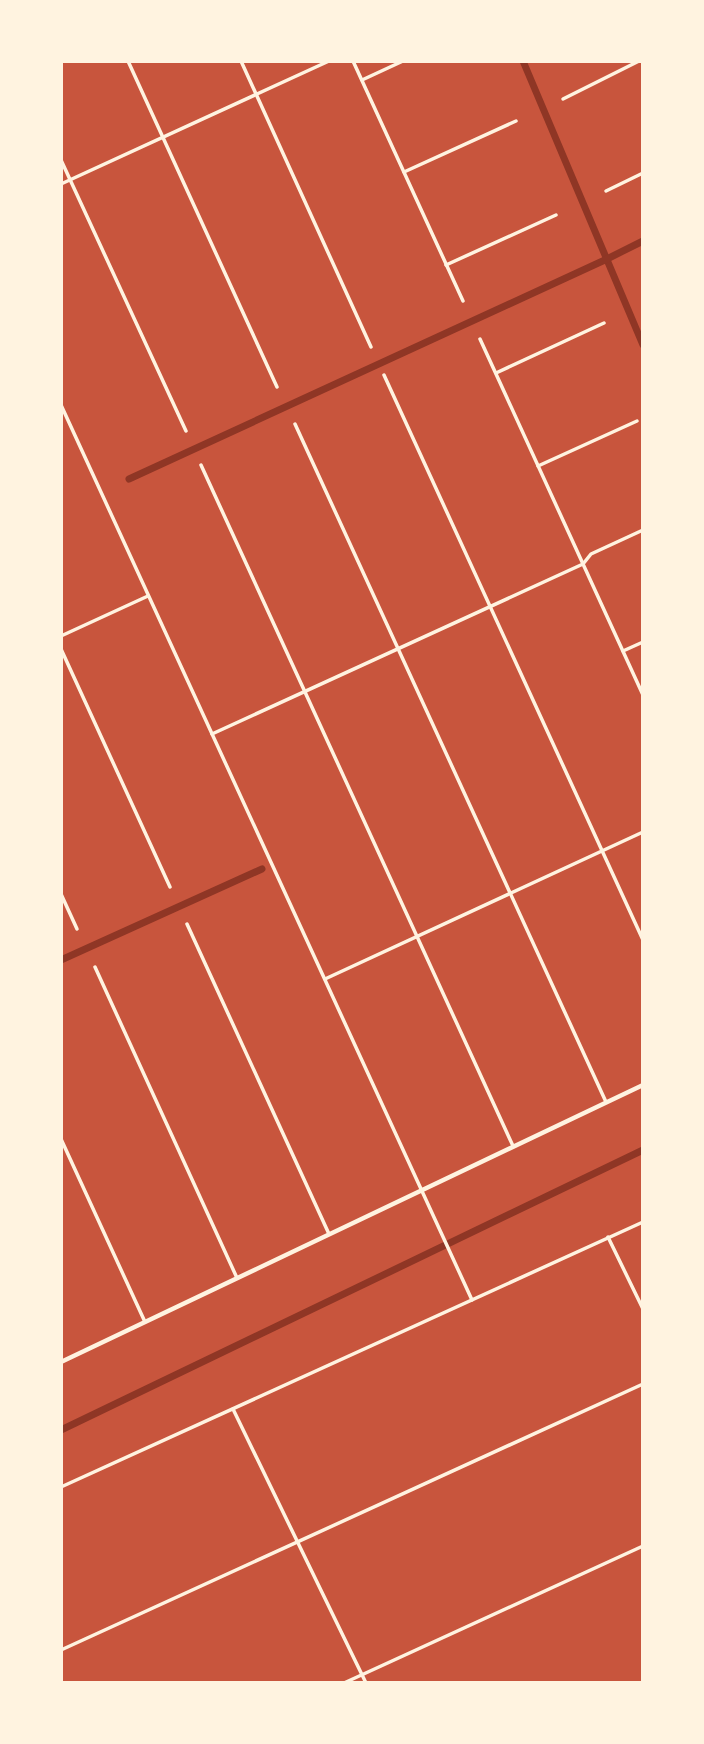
<svg xmlns="http://www.w3.org/2000/svg" width="704" height="1744" font-family="'Alegreya Sans',sans-serif">
  <style>
    .lines { fill: none; stroke-linecap: round; stroke-linejoin: round }
    .canal { stroke: #8f3625; stroke-width: 7 }
    .minor { stroke: #fff3e0; stroke-width: 3.5 }
    .tertiary { stroke: #fff3e0; stroke-width: 4.5 }
  </style>
  <rect width="100%" height="100%" fill="#c8553d"/>
  <g class="lines">
    <!-- canal -->
    <g class="canal">
      <path d="M523,61L643,345"/>
      <path d="M129,479L607,259L643,241"/>
      <path d="M61,960L262,869"/>
      <path d="M61,1430L643,1150"/>
    </g>
    <!-- minor -->
    <g class="minor">
      <path d="M128,61L277,387"/>
      <path d="M241,61L371,347"/>
      <path d="M353,61L463,301"/>
      <path d="M362,80L403,61"/>
      <path d="M563,99L639,61"/>
      <path d="M61,160L186,431"/>
      <path d="M404,172L516,121"/>
      <path d="M61,184L329,61"/>
      <path d="M606,191L643,173"/>
      <path d="M446,265L556,215"/>
      <path d="M480,339L643,695"/>
      <path d="M496,373L604,323"/>
      <path d="M384,375L643,940"/>
      <path d="M61,405L472,1300"/>
      <path d="M295,424L606,1102"/>
      <path d="M201,465L513,1146"/>
      <path d="M538,466L637,421"/>
      <path d="M61,636L148,596"/>
      <path d="M61,649L170,887"/>
      <path d="M623,651L643,642"/>
      <path d="M212,734L583,564L591,554L643,530"/>
      <path d="M61,894L77,929"/>
      <path d="M187,924L329,1234"/>
      <path d="M95,967L237,1278"/>
      <path d="M325,979L643,832"/>
      <path d="M61,1139L145,1322"/>
      <path d="M608,1237L643,1309"/>
      <path d="M233,1409L366,1683"/>
      <path d="M61,1487L643,1222"/>
      <path d="M61,1650L643,1384"/>
      <path d="M344,1683L643,1546"/>
    </g>
    <!-- tertiary -->
    <path class="tertiary" d="M61,1362L643,1085"/>
  </g>
  <!-- border -->
  <rect width="704" height="1744" fill="none" stroke="#fff3e0" stroke-width="126"/>
</svg>
